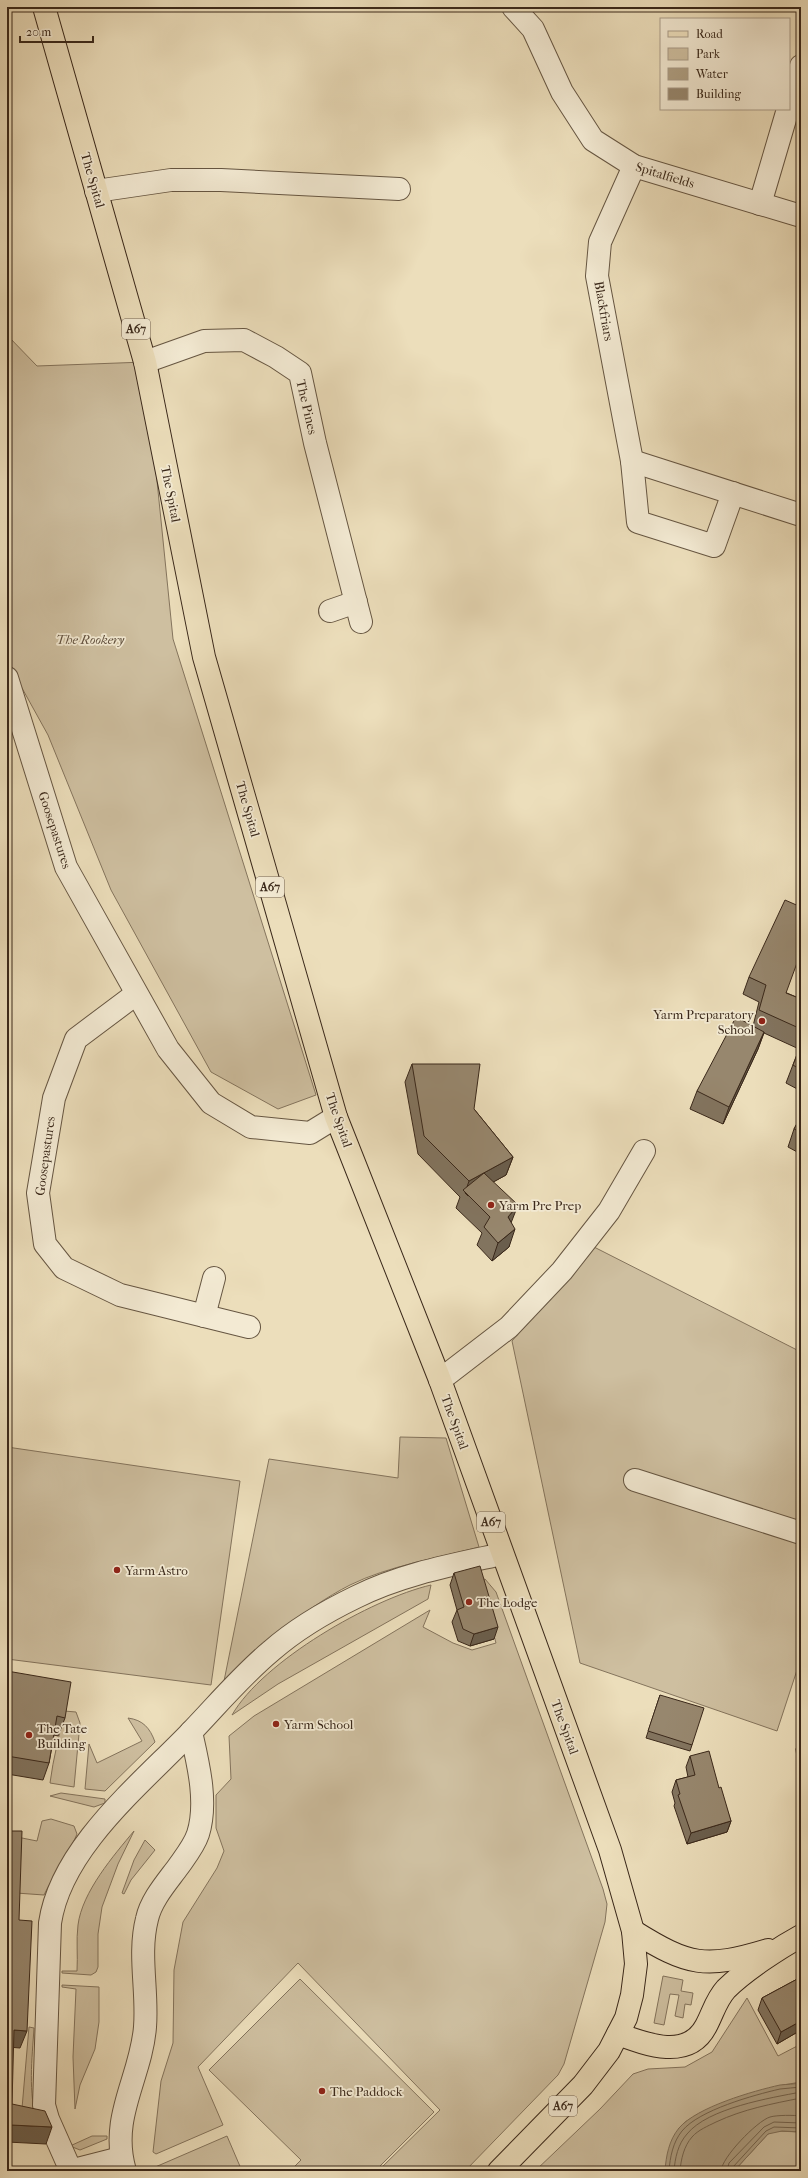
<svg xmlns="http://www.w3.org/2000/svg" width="808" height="2178" font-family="'IM FELL French Canon',serif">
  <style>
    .green { fill: #cebfa0; stroke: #84745d }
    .water { fill: #afa084; stroke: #80705a }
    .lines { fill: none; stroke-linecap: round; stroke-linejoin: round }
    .shore { stroke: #74644f; stroke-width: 1 }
    .minor-casing { stroke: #665642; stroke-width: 24 }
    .major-casing { stroke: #3a281a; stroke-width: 24 }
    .minor { stroke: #f3ead3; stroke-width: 22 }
    .major { stroke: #ecdebb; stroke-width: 22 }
    .wall { fill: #82745f; stroke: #3a281a }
    .shaded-wall { fill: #6a5e4d; stroke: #3a281a }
    .building { fill: #97876e; stroke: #3a281a }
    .poi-dot { fill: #8f2418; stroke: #f3ead3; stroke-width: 1.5 }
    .labels { text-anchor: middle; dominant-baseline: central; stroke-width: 3.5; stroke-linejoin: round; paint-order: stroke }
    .shield { fill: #f3ead3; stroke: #726252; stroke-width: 1 }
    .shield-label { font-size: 12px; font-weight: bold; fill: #3a281a }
    .street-label { font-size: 13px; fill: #3a281a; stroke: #f3ead3 }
    .park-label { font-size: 13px; font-style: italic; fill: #5f4e3c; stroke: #f3ead3 }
    .poi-label { font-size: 13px; fill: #3a281a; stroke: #f3ead3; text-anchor: start }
  </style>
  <rect width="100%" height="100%" fill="#ecdebb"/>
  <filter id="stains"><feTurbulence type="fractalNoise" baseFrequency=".005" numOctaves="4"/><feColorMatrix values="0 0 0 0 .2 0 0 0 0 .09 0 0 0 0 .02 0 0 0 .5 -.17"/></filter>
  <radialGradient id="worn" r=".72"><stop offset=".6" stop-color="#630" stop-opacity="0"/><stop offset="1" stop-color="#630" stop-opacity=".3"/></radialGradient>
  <!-- green -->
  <g class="green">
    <path d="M7,335L37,366L145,362L173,639L316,1095L278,1109L211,1072L111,890L48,735L7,661Z"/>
    <path d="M594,1247L801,1352V1664H799L777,1731L580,1663L512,1341Z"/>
    <path d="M400,1437L446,1438L479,1547C438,1558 388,1566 350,1585C303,1609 263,1646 224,1681L269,1459L398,1478Z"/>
    <path d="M7,1447L240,1481L211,1685L7,1659Z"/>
    <path d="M485,1579L496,1592L603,1889L607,1904L605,1922L564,2064L558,2075L465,2171H378L440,2110L298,1963L198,2067L223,2125L156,2154L153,2152L161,2081L173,2043L174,1970L183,1922L217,1868L224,1851L216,1828V1795L231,1779L229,1736L254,1716L430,1610L423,1627L453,1643L472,1650L496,1643L479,1581Z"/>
    <path d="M431,1585L428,1599L278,1684L232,1715C263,1661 371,1599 431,1585Z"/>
    <path d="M64,1711L76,1712L80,1723L74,1787L50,1783C53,1758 60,1735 64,1711Z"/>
    <path d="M128,1718C143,1720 150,1728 155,1742L105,1791L85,1789L89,1744L97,1763L142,1741Z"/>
    <path d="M61,1793L105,1799V1803L94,1807L50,1796Z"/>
    <path d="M51,1819L74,1826L77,1834C69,1854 54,1874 44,1895L16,1893L7,1835L37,1841L42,1821Z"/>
    <path d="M134,1831L118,1864L102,1907L98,1934V1967L96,1972L91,1975L62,1973V1971H77C78,1956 76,1940 78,1925C82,1892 114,1855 134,1831Z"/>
    <path d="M145,1840L155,1850L131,1880L124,1894L122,1893L134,1860Z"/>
    <path d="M663,1976L683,1980L681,1991L693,1993L691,2005L685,2004L683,2018L675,2016L679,1995L670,1994L664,2025L654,2023Z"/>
    <path d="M300,1979L434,2112L375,2171H290L301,2160L209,2070Z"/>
    <path d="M62,1985L99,1987V2022L95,2049L80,2085L75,2109L73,2057L76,1989L62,1987Z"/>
    <path d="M747,1998L778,2056L801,2044V2082L783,2085L700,2113L685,2122L679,2128L665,2171H535L600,2109L633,2074L648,2069L685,2067L712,2052Z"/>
    <path d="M29,2027L34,2028C32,2060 28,2091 37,2123L21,2120Z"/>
    <path d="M775,2131L801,2132V2164L795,2171H734L768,2134Z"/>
    <path d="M92,2136H107V2139L80,2150L70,2146Z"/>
    <path d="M227,2136L242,2171H162L160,2168L156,2171H146Z"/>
  </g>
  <!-- water -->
  <path class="water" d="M801,2082V2132L782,2131L768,2134L734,2171H665C666,2156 669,2140 679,2128C697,2107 753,2091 780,2085C787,2084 794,2085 801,2082Z"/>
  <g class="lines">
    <!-- shore -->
    <g class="shore">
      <path d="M669,2171C670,2157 673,2142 682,2131C699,2110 754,2095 780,2089C787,2088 794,2088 801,2087"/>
      <path d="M674,2171C675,2158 678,2144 687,2134C708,2108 770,2098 801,2092"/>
      <path d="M680,2171C681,2159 684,2146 692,2137C698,2130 708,2126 716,2122C744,2109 771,2104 801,2098"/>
      <path d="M721,2171C721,2158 757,2121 770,2117C777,2115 794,2115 801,2116"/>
      <path d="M727,2171L729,2163L764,2127L774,2122L801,2123"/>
      <path d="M732,2171L733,2167L766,2131L774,2127L801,2128"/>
    </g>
    <defs>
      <g id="minor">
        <path d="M513,7L533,29L562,92L593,140L634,166L801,216"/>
        <path d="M789,107L801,66"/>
        <path d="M634,166L600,242L597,276L632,461L638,522L714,546L733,493"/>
        <path d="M96,191L171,180H221L399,189"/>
        <path d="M760,204L788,109"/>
        <path d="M145,362L204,341L244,340L276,357L300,373L315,443L361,622"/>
        <path d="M632,461L801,515"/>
        <path d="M330,611L356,602"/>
        <path d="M7,678L66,867L168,1049L211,1103L251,1127L310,1133L336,1117"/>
        <path d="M136,994L76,1039L54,1098L38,1193L45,1244L64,1268L120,1295L249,1327"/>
        <path d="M204,1316L214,1278"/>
        <path d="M440,1380L509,1327L562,1271L609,1211L644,1151"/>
        <path d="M635,1480L801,1533"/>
        <path d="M70,2171L121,2158"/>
        <path d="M71,2171L48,2119L44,2105L50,1923C61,1848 141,1784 191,1732C217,1705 242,1675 271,1651C295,1630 327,1611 356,1597C402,1574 452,1565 502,1554"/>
        <path d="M125,2171C109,2117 141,2078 145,2027C148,1991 138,1954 147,1919C151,1900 167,1882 178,1867C185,1857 194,1846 198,1834C208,1802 198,1763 191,1732"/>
      </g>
      <g id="major">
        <path d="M44,7L145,362L204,657L336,1117L440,1380L610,1850L633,1931L636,1964L632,1995L626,2018L609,2051L583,2085L499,2171"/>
        <path d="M633,1931C689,1966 705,1969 768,1950"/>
        <path d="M618,2034C645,2044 688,2061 706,2026C713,2013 716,2000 726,1989C744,1971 779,1948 801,1936"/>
      </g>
    </defs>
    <!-- minor casing -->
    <use href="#minor" class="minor-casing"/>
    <!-- major casing -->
    <use href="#major" class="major-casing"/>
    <!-- minor -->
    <use href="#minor" class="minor"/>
    <!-- major -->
    <use href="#major" class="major"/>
  </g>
  <!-- wall -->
  <g class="wall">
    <path d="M749,977L801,999V1091L786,1083L799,1049L764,1033L758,1049L723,1124L690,1109L697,1091L753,1026L759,1002L743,994Z"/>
    <path d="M412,1064L474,1109L513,1157L506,1175L493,1182L511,1223L509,1247L492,1261L477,1245L482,1233L456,1208L460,1197L418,1154L405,1082Z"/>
    <path d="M801,1116V1154L788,1147L794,1129Z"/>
    <path d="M454,1573L494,1639L470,1646L458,1641L452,1622L457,1610L450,1585Z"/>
    <path d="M7,1671L65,1718L58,1736L54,1735L49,1763L43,1780L7,1774Z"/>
    <path d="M660,1695L692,1745L690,1751L646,1738Z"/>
    <path d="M801,1736V1797L796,1749Z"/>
    <path d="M690,1756L719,1788L731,1821L727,1832L687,1844L674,1806L675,1803L672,1792L676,1780L688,1777L686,1767Z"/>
    <path d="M801,1977V2030L777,2044L758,2010L762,1998Z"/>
  </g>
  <!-- shaded-wall -->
  <g class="shaded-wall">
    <path d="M764,1032L758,1049L723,1124L729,1107Z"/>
    <path d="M513,1157L506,1175L468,1196L465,1193L469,1181Z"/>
    <path d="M518,1205L511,1223L508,1217Z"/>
    <path d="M515,1229L509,1247L492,1261L498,1243Z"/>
    <path d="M498,1627L494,1639L470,1646L474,1634Z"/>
    <path d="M731,1821L727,1832L687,1844L691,1833Z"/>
    <path d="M801,2021V2030L777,2044L781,2032Z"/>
    <path d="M14,2030L27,2031L20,2048L8,2047Z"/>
    <path d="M11,2125L52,2127L46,2144L7,2142V2132Z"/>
  </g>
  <!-- building -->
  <g class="building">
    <path d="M785,900L801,907V952L786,993L801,999V1029L759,1010L766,985L749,977Z"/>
    <path d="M736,1017L764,1032L729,1107L697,1091Z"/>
    <path d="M801,1045V1070L793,1065Z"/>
    <path d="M412,1064H480L474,1109L513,1157L469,1181L424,1136Z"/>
    <path d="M801,1116V1132L794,1129Z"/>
    <path d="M484,1173L518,1205L508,1217L515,1229L498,1243L484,1227L490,1217L463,1190Z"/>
    <path d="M480,1566L498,1627L474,1634L463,1629L457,1610L464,1607L454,1573Z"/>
    <path d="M7,1671L71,1682L65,1718L57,1716L49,1763L7,1756Z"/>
    <path d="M660,1695L704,1708L692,1745L648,1731Z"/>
    <path d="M709,1751L719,1788L721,1787L731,1821L691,1833L678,1795L680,1794L676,1780L695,1775L690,1756Z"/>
    <path d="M7,1831H22L19,1920L32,1921L27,2031L14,2030L12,2104L45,2111L52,2127L11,2125L10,2132H7Z"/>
    <path d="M801,1977V2021L781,2032L762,1998Z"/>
    <path d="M801,2162V2171H794Z"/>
  </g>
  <!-- markers -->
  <g class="poi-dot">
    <circle cx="762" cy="1021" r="4"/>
    <circle cx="491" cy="1205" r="4"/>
    <circle cx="117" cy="1570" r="4"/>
    <circle cx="469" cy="1602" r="4"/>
    <circle cx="276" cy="1724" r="4"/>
    <circle cx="29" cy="1735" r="4"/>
    <circle cx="322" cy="2091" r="4"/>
  </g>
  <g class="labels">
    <!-- shield labels -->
    <g class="shield">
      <rect x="122" y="319" width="28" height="20" rx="3"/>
      <rect x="256" y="877" width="28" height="20" rx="3"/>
      <rect x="477" y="1512" width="28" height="20" rx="3"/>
      <rect x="549" y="2096" width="28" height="20" rx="3"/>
    </g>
    <g class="shield-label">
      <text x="136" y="329">A67</text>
      <text x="270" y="887">A67</text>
      <text x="491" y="1522">A67</text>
      <text x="563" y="2106">A67</text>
    </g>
    <!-- street labels -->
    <g class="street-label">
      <text transform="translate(665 175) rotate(17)">Spitalfields</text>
      <text transform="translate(93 180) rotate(74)">The Spital</text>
      <text transform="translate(604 311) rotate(80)">Blackfriars</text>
      <text transform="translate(307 407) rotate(77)">The Pines</text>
      <text transform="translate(171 494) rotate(79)">The Spital</text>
      <text transform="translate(248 809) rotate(74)">The Spital</text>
      <text transform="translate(55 830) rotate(72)">Goosepastures</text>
      <text transform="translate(339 1120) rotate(71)">The Spital</text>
      <text transform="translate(45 1156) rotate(-82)">Goosepastures</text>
      <text transform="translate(455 1422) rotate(70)">The Spital</text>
      <text transform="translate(565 1727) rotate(70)">The Spital</text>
    </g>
    <!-- park labels -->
    <g class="park-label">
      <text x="90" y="639">The Rookery</text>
    </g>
    <!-- poi labels -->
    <g class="poi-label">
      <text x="754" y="1014" text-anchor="end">Yarm Preparatory<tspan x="754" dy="15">School</tspan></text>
      <text x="499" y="1205">Yarm Pre Prep</text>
      <text x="125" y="1570">Yarm Astro</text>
      <text x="477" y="1602">The Lodge</text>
      <text x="284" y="1724">Yarm School</text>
      <text x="37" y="1728">The Tate<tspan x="37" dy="15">Building</tspan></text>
      <text x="330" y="2091">The Paddock</text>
    </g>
  </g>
  <!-- margin -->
  <rect width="808" height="2178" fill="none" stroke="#ecdebb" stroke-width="24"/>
  <rect x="8" y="8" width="792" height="2162" fill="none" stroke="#3a281a" stroke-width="2"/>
  <rect x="12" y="12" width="784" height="2154" fill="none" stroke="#3a281a"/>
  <!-- legend -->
  <rect x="660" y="18" width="130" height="92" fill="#f3ead3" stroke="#a99c89"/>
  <rect x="668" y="31" width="20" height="6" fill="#ecdebb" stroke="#a99c89"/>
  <text x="696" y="38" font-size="12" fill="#3a281a">Road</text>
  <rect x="668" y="48" width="20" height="12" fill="#cebfa0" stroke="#a99c89"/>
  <text x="696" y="58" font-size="12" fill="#3a281a">Park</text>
  <rect x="668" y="68" width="20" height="12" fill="#afa084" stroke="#a99c89"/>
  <text x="696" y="78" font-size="12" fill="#3a281a">Water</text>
  <rect x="668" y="88" width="20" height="12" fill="#97876e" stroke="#a99c89"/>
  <text x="696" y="98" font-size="12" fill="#3a281a">Building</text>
  <!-- scale -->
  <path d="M20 36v6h73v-6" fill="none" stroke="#3a281a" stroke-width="2"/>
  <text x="26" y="36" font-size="12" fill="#3a281a" stroke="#f3ead3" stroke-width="3" paint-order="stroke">20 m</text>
  <rect width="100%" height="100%" filter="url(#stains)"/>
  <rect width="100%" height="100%" fill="url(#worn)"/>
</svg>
